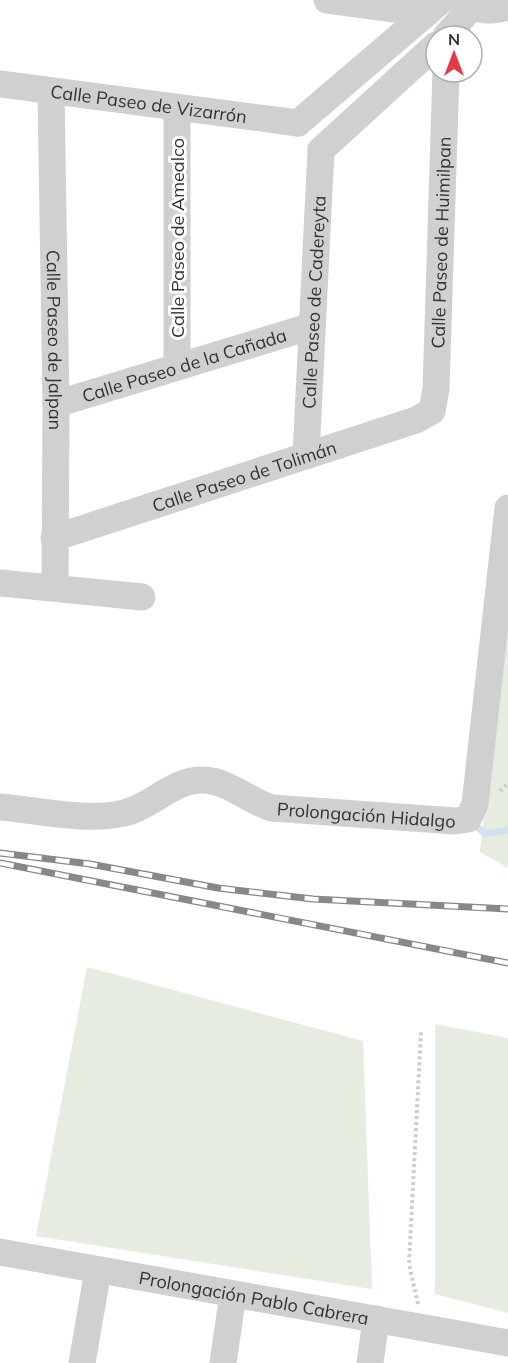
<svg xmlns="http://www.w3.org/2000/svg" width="508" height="1363" font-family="Mulish,sans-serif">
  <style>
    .green { fill: #e6ecdf }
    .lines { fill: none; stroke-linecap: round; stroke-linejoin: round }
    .stream { stroke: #cfe2ee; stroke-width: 7 }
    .path { stroke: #cdcdcd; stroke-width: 4; stroke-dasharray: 3 3; stroke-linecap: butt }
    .minor { stroke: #d0d0d0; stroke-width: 27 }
    .rail-casing { stroke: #888; stroke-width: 7 }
    .rail { stroke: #fff; stroke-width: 4.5; stroke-dasharray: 14; stroke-linecap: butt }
    .labels { text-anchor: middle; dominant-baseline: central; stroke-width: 6; stroke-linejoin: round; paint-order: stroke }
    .street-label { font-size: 18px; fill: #333; stroke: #fff }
  </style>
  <rect width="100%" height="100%" fill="#fff"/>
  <!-- green -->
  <g class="green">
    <path d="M508,572V868L480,852Z"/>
    <path d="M87,967L363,1041L372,1289L36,1236Z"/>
    <path d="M435,1024L508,1038V1313L435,1294Z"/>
  </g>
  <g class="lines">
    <!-- stream -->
    <path class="stream" d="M471,821L485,834L508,830"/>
    <!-- path -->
    <g class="path">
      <path d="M500,791L508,784"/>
      <path d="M418,1304L409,1264L421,1032"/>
    </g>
    <!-- minor -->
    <g class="minor">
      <path d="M327,0L425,13"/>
      <path d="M462,0C479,12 489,12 508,7"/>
      <path d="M446,36L472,7"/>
      <path id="s1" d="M0,84L298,123"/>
      <path id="s2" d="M51,91L56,404L55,588"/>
      <path d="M298,123L442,0"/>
      <path d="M321,150L436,45"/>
      <path d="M177,367V108"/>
      <path id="s3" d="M56,404L312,326"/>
      <path id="s4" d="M306,455L321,150"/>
      <path id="s5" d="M54,538L416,420L432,411L436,389L446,72"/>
      <path d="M0,583L142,597"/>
      <path id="s6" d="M0,807C37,810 88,822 124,813C151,807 175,778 204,780C228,781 249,801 272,808L455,821L468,819L475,804L508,508"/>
      <path id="s7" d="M0,1252L508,1343"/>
      <path d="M82,1363L98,1270"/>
      <path d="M223,1363L233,1294"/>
      <path d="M370,1363L376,1319"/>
    </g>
    <defs>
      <g id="rail">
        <path d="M0,853L90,864L218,888L313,899L508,909"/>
        <path d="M0,863L508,963"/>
      </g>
    </defs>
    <!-- rail casing -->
    <use href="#rail" class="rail-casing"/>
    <!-- rail -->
    <use href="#rail" class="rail"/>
  </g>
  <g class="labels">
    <!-- street labels -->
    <g class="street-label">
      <text stroke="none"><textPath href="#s1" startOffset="150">Calle Paseo de Vizarrón</textPath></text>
      <text transform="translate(177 238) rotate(-90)">Calle Paseo de Amealco</text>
      <text stroke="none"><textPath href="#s5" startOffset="568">Calle Paseo de Huimilpan</textPath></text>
      <text stroke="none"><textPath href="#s4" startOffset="153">Calle Paseo de Cadereyta</textPath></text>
      <text stroke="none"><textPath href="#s2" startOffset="249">Calle Paseo de Jalpan</textPath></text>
      <text stroke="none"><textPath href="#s3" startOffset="134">Calle Paseo de la Cañada</textPath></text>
      <text stroke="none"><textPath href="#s5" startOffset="200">Calle Paseo de Tolimán</textPath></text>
      <text stroke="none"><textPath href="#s6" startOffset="381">Prolongación Hidalgo</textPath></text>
      <text stroke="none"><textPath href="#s7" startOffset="258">Prolongación Pablo Cabrera</textPath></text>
    </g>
  </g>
  <!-- north arrow -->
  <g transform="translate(454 54)"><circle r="28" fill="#ffffff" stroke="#adadad" stroke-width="1.5"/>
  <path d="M0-4.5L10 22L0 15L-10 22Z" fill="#e63946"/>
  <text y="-9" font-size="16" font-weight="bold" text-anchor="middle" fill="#333333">N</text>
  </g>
</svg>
